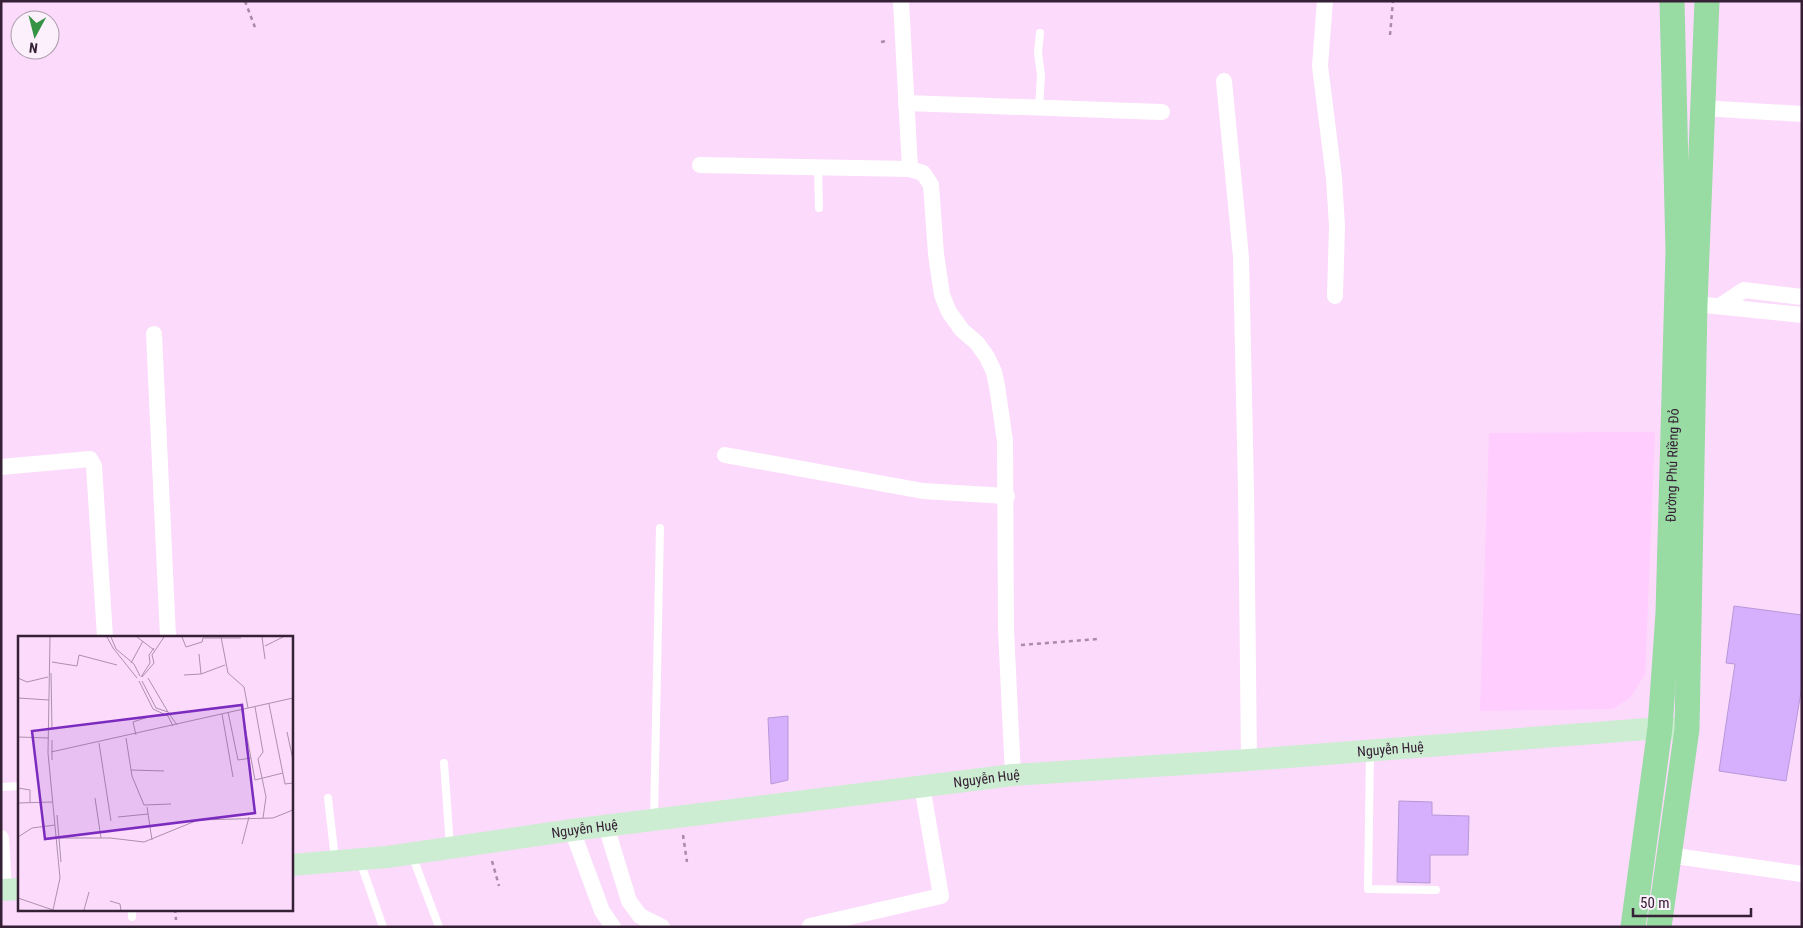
<svg xmlns="http://www.w3.org/2000/svg" width="1803" height="928" font-family="'Roboto Condensed',sans-serif">
  <style>
    .built { fill: #ffcdfe }
    .building { fill: #d6b0fd; stroke: #b798d7 }
    .lines { fill: none; stroke-linecap: round; stroke-linejoin: round }
    .path { stroke: #a78ba7; stroke-width: 2.5; stroke-dasharray: 4 4; stroke-linecap: butt }
    .lane { stroke: #fff; stroke-width: 8 }
    .street { stroke: #fff; stroke-width: 16 }
    .secondary { stroke: #ccedd1; stroke-width: 22 }
    .primary { stroke: #98dba3; stroke-width: 25 }
    .labels { text-anchor: middle; dominant-baseline: central; stroke-width: 4.5; stroke-linejoin: round; paint-order: stroke }
    .street-label { font-size: 14px; fill: #352036; stroke: #fbf0fb }
    .inset-road { fill: none; stroke: #ac90ac; stroke-width: 1 }
    .view { fill: #7b2cbf; fill-opacity: 0.15; stroke: #7b2cbf; stroke-width: 2.5 }
    .inset-edge { fill: none; stroke: #352036; stroke-width: 2.5 }
  </style>
  <rect width="100%" height="100%" fill="#fcdafb"/>
  <!-- built -->
  <path class="built" d="M1655,432L1645,674L1631,697L1613,709L1480,711L1489,433Z"/>
  <!-- building -->
  <g class="building">
    <path d="M1734,606L1802,615V686L1786,781L1719,771L1735,664L1726,663Z"/>
    <path d="M788,716V780L771,784L768,718Z"/>
    <path d="M1399,801L1432,802V815L1469,816L1468,855H1430V883L1397,882Z"/>
  </g>
  <g class="lines">
    <!-- path -->
    <g class="path">
      <path d="M245,1L256,30"/>
      <path d="M1390,35L1393,1"/>
      <path d="M881,42L887,41"/>
      <path d="M1021,645L1098,639"/>
      <path d="M683,835L687,862"/>
      <path d="M492,861L499,886"/>
      <path d="M175,909L176,920"/>
    </g>
    <!-- lane -->
    <g class="lane">
      <path d="M1039,108L1041,75L1038,53L1040,33"/>
      <path d="M818,167L819,208"/>
      <path d="M1370,752L1368,889L1436,890"/>
      <path d="M444,763L450,846"/>
      <path d="M1,787L19,786"/>
      <path d="M328,798L335,859"/>
      <path d="M654,818L660,528"/>
      <path d="M412,855L439,927"/>
      <path d="M360,861L383,927"/>
      <path d="M132,909V917"/>
    </g>
    <!-- street -->
    <g class="street">
      <path d="M901,1L910,169"/>
      <path d="M1325,1L1320,66L1334,178L1337,226L1335,296"/>
      <path d="M1224,81L1241,257L1246,490L1249,760"/>
      <path d="M906,103L1162,112"/>
      <path d="M1703,108L1802,114"/>
      <path d="M700,165L910,169L923,173L931,185L936,254L942,295L949,312L962,330L977,343L987,357L994,372L997,386L1005,441L1006,630L1013,775"/>
      <path d="M1695,304L1802,315"/>
      <path d="M1720,306L1744,290L1802,297"/>
      <path d="M154,334L168,637"/>
      <path d="M725,455L923,491L1007,496"/>
      <path d="M1,467L90,459L94,466L105,637"/>
      <path d="M606,826L629,901L640,916L662,927"/>
      <path d="M572,830L602,911L613,927"/>
      <path d="M1,838L4,890"/>
      <path d="M1668,855L1802,874"/>
      <path d="M810,926L941,896L922,786"/>
    </g>
    <!-- secondary -->
    <g class="secondary">
      <path id="s1" d="M291,865L387,857L572,830L1013,775L1249,760L1660,728L1687,729"/>
      <path d="M1,890L19,889"/>
    </g>
    <!-- primary -->
    <g class="primary">
      <path id="s2" d="M1633,927L1660,728L1668,613L1678,251L1672,1"/>
      <path d="M1659,927L1687,729L1695,304L1707,1"/>
    </g>
  </g>
  <g class="labels">
    <!-- street labels -->
    <g class="street-label">
      <text stroke="none"><textPath href="#s2" startOffset="464">Đường Phú Riềng Đỏ</textPath></text>
      <text stroke="none"><textPath href="#s1" startOffset="1106">Nguyễn Huệ</textPath></text>
      <text stroke="none"><textPath href="#s1" startOffset="701">Nguyễn Huệ</textPath></text>
      <text stroke="none"><textPath href="#s1" startOffset="296">Nguyễn Huệ</textPath></text>
    </g>
  </g>
  <!-- overview -->
  <g transform="translate(18 636)">
    <rect width="275" height="275" fill="#fcdafb"/>
    <path class="inset-road" d="M32,1L30,117L42,242L35,274M89,1L95,12L119,42M93,1L98,13L116,28L122,40M119,1L136,14M164,1L168,11L184,6L185,2H223M203,1L210,37L226,51L230,72M244,1L247,23M247,10L265,1M181,18L183,38M34,26L59,30L61,19L99,29M113,27L125,5M33,37L34,94M166,39L183,38L207,29M123,41L132,27L131,19L136,12M124,41L136,27L134,19L146,1M0,42L9,46L30,41M130,42L150,76M121,45L135,73L150,80L155,90M124,45L138,72L150,76L159,89M0,62L31,64M251,68L267,148L275,147M237,71L245,116L240,123L248,161L245,182M224,74L237,144L265,137M210,76L220,124L233,122M204,78L215,141M269,96L275,124M118,99L115,86L130,81M0,101L31,102M108,102L114,140L126,169L153,168M34,104V124M81,107L93,185M33,116L275,62M113,134L146,135M0,152L12,154V167M77,162L83,202M0,167L35,166M129,171L134,204M39,179L43,226M100,181L130,178M0,201L14,192L37,189M42,202H92L126,206L180,184L255,182L275,174M224,208L231,181M0,262L35,274M92,265L102,268L103,274M66,274L71,256"/>
    <path class="view" d="M224,69L237,177L27,203L14,95Z"/>
    <rect width="275" height="275" class="inset-edge"/>
  </g>
  <!-- border -->
  <rect width="1803" height="928" fill="none" stroke="#352036" stroke-width="5"/>
  <!-- north arrow -->
  <g transform="translate(35 35) rotate(187)"><circle r="24" fill="#fbf0fb" stroke="#ac9dac"/>
  <path d="M0-4L9 19L0 12L-9 19Z" fill="#359345"/>
  <text y="-8" font-size="14" font-weight="bold" text-anchor="middle" fill="#352036">N</text>
  </g>
  <!-- scale -->
  <path d="M1633 908v8h118v-8" fill="none" stroke="#352036" stroke-width="2.5"/>
  <text x="1640" y="908" font-size="15" fill="#352036" stroke="#fbf0fb" stroke-width="4" paint-order="stroke">50 m</text>
</svg>
